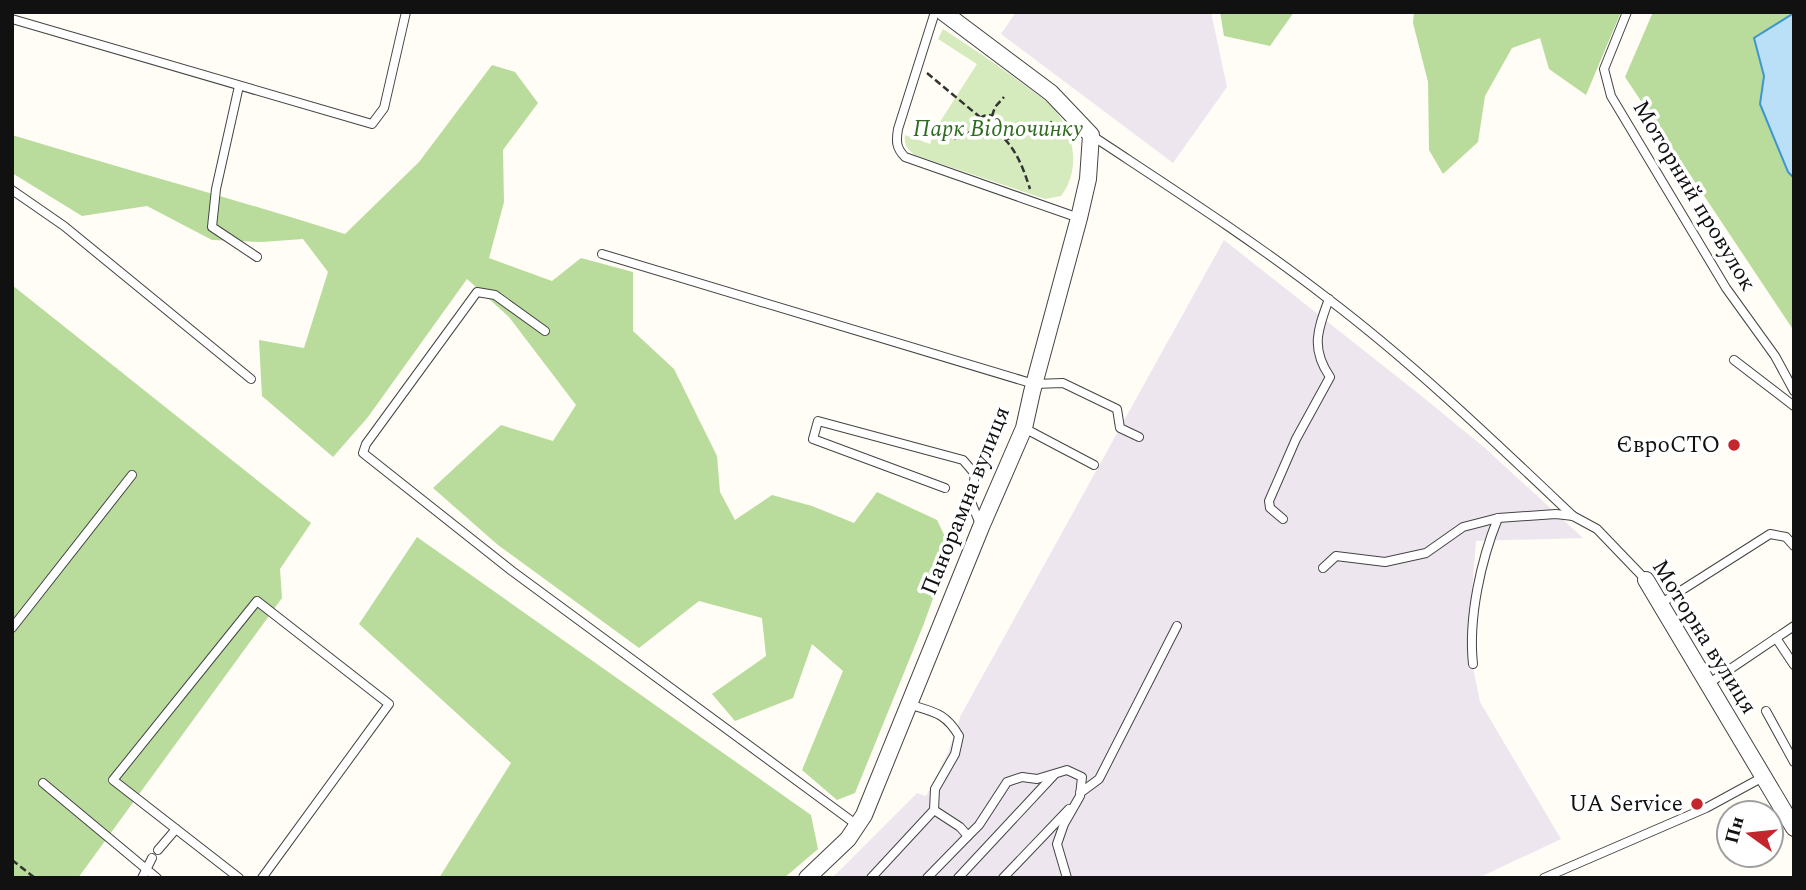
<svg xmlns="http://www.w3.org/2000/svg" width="1806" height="890" font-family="Spectral,serif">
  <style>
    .industrial { fill: #eee6ef }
    .green { fill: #d5ebbd }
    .forest { fill: #b9dc9c }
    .water { fill: #b9e0f7; stroke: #3f96cf; stroke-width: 2 }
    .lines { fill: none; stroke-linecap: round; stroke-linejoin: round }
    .lane-casing { stroke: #444; stroke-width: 10 }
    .street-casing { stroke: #444; stroke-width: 18 }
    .path { stroke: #333; stroke-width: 2.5; stroke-dasharray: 7 3.5; stroke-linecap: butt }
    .lane { stroke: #fff; stroke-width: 8 }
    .street { stroke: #fff; stroke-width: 16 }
    .poi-dot { fill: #c4262e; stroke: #fff; stroke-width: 2.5 }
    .labels { text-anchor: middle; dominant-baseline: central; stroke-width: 7; stroke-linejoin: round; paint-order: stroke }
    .park-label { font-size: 23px; font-style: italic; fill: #2f6b1f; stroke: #fff }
    .street-label { font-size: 23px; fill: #111; stroke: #fff }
    .poi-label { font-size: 23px; fill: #111; stroke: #fff; text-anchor: end }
  </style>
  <rect width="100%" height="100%" fill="#fffdf5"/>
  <!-- industrial -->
  <g class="industrial">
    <path d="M1016,12H1211L1227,87L1173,163L1001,34Z"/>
    <path d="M1224,240L1424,398L1485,448L1583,538L1476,541L1468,643L1480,702L1561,839L1478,878H832L917,793L926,796L948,753L961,715Z"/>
  </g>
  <!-- green -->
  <path class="green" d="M943,29C971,47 997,65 1023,84C1033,92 1045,99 1053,108C1075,132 1081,170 1061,196L1045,199L915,155C907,149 904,145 905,135L930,144L936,128L977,64L938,39Z"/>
  <!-- forest -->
  <g class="forest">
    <path d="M1220,12H1294L1270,46L1224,36Z"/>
    <path d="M1414,12H1621L1586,95L1549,69L1540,38L1512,48L1485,96L1478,142L1443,174L1429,150L1428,82L1413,23Z"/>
    <path d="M1653,12H1794V331L1625,77Z"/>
    <path d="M492,65L515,72L538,103L503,150L504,202L489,258L552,281L581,258L633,272V331L674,369L717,456L720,492L735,520L772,495L812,506L854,523L877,492L937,520L951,549L923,626L855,793L837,800L802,770L843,671L812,644L793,698L735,721L712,694L766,656L762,618L699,601L639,648L498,545L433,488L501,425L553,441L576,405L509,317L467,279L368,417L333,457L262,396L259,340L304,348L328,272L303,239L262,242L212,240L147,206L82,216L12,173V135C123,169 235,199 345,234L419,162Z"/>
    <path d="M12,285L311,523L280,569L282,598L78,878H12Z"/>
    <path d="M417,537L811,815L818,849L784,878H439L511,763L359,624Z"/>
  </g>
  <!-- water -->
  <path class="water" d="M1794,13V178L1788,172L1760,104L1764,76L1754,38Z"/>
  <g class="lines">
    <defs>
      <g id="lane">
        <path d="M935,12L898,129C896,141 896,148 905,157L1079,218"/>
        <path d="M1627,12L1604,69L1611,96L1726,288L1775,356L1794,391"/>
        <path d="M12,19L372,124L384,108L406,12"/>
        <path d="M239,86L216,189L212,227L257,257"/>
        <path d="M1091,135C1171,188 1251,239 1327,298C1414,364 1494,441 1573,516"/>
        <path d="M12,190L64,226L251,379"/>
        <path d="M602,254L1034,384L1063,383L1117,409L1120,428L1139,437"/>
        <path d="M545,331L495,295L477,292L366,444L363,453L512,571L857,825"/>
        <path d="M1734,360L1794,406"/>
        <path d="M1024,428L1094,465"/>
        <path d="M945,488L813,439L818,421L963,460L975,474L971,502L980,524"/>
        <path d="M1283,519L1270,508L1269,501L1296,439L1330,377C1310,348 1318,329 1329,299"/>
        <path d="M1323,568L1336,556L1385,562L1426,553L1463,527L1498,518L1556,514L1573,516L1597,529L1646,580"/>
        <path d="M1660,604L1770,534L1786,537L1794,546"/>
        <path d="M12,628L132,475"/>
        <path d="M1776,638L1794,665"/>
        <path d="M1473,664C1468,618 1481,560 1498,518"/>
        <path d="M1708,684L1794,626"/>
        <path d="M908,704C933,712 945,712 959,736L955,754L935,789L934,810L960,827L968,836L979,825L1007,782L1022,777L1037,779L1067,770L1082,777L1080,796L1064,824L1057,844L1067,878"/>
        <path d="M1766,711L1794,762"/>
        <path d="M43,783L157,878"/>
        <path d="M1080,793L1099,779L1177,626"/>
        <path d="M176,829L239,878"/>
        <path d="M158,850L176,829L113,780L257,601L389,704L262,878"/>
        <path d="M142,878L152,858"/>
        <path d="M871,878L934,810"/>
        <path d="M927,878L968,836"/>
        <path d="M958,878L1054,775"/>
        <path d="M1003,878L1069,809"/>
        <path d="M1544,878L1706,808L1763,777"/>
      </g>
      <g id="street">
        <path d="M1646,580L1794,828"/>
        <path d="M807,878L848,839L864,815L981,527L1024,428L1032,392L1079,218L1088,179L1091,135L1051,93L943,12"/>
      </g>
    </defs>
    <!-- lane casing -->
    <use href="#lane" class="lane-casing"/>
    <!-- street casing -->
    <use href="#street" class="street-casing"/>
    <!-- path -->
    <g class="path">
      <path d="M927,73L981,118"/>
      <circle cx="988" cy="126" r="11"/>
      <path d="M992,116L995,107L1004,97"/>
      <path d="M997,132C1015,146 1023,167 1030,189"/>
      <path d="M954,139L977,129"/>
      <path d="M1007,139L1052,122"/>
      <path d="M12,860L35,878"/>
    </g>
    <!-- lane -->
    <use href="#lane" class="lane"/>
    <!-- street -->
    <use href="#street" class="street"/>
  </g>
  <!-- markers -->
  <g class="poi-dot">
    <circle cx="1734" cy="445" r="7"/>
    <circle cx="1697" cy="804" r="7"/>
  </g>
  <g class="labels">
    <!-- park labels -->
    <g class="park-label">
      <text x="998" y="129">Парк Відпочинку</text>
    </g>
    <!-- street labels -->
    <g class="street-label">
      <text transform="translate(1694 196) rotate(59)">Моторний провулок</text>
      <text transform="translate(966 501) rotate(-68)">Панорамна вулиця</text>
      <text transform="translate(1704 637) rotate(58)">Моторна вулиця</text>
    </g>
    <!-- poi labels -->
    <g class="poi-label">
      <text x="1720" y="445">ЄвроСТО</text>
      <text x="1683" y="804">UA Service</text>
    </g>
  </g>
  <!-- border -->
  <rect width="1806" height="890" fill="none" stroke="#111111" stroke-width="28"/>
  <!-- north arrow -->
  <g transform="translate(1750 834) rotate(285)"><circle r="33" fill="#ffffff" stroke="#a0a0a0" stroke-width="2"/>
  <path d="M0-5L12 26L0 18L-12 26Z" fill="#c4262e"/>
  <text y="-10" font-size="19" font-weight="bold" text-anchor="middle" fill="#111111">Пн</text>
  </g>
</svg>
